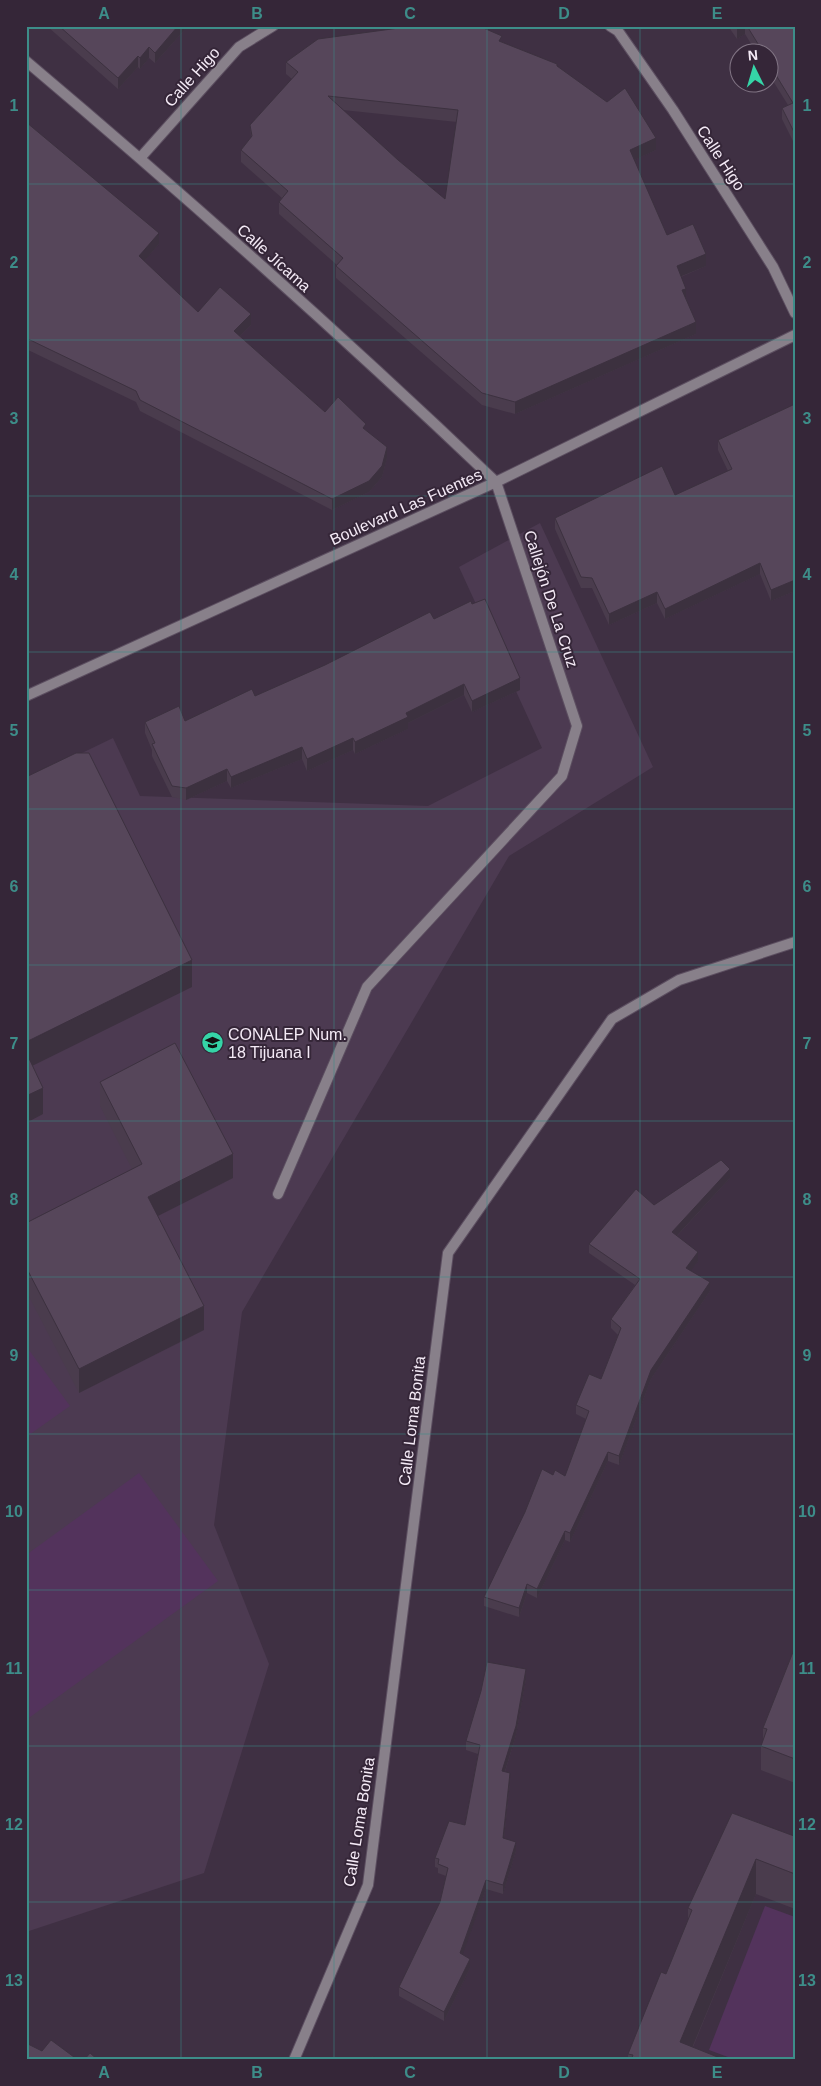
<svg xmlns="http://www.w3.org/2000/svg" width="821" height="2086" font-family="Arial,sans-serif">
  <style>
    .built { fill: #4c3a51 }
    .green { fill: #53335c }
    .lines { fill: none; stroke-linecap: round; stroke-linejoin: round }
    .service-casing { stroke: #5c4e60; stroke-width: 12 }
    .minor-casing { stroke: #5c4e60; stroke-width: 12 }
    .tertiary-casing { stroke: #5c4e60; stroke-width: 12 }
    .service { stroke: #88808a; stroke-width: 10 }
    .minor { stroke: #88808a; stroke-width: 10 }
    .tertiary { stroke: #88808a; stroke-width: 10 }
    .wall { fill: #4a3c4d; fill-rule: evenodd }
    .shaded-wall { fill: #3c313f }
    .building { fill: #56465a; stroke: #3c313f; fill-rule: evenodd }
    .grid { fill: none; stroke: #3d8d89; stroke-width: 1; stroke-opacity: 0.55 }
    .labels { text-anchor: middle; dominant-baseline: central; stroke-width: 4; stroke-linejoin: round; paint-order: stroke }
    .street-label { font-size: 16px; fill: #f4eaf6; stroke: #352638 }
    .poi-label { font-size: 16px; fill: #f4eaf6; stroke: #352638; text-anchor: start }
    .neatline { fill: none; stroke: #3d8d89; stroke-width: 2 }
    .grid-label { font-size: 16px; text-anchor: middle; font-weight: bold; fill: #3d8d89 }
  </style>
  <rect width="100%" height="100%" fill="#3f3043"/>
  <!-- built -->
  <path class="built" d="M540,523L653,767L509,856L242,1312L214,1525L269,1664L204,1873L26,1932V780L113,738L140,796L428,806L542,748L459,567Z"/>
  <!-- green -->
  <g class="green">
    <path d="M26,1346L70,1406L26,1437Z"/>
    <path d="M139,1473L218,1581L26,1720V1555Z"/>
    <path d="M765,1906L795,1917V2060H736L709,2050Z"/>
  </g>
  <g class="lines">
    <defs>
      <path id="service" d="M278,1194L367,987L562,776L577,726L496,482"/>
      <g id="minor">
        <path d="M610,26L618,31L673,110L773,267L795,313"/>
        <path d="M26,61C187,197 344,337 496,482"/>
        <path d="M141,157L239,47L273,26"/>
        <path d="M294,2060L368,1885L448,1253L612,1019L679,980L795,942"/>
      </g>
      <path id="tertiary" d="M26,696L496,482L795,335"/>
    </defs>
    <!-- service casing -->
    <use href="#service" class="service-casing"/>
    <!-- minor casing -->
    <use href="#minor" class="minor-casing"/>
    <!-- tertiary casing -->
    <use href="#tertiary" class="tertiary-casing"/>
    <!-- service -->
    <use href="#service" class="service"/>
    <!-- minor -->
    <use href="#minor" class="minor"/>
    <!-- tertiary -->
    <use href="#tertiary" class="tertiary"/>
  </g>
  <!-- wall -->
  <g class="wall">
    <path d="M47,26H188L155,63L149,58L140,69L138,67L118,89Z"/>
    <path d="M728,26H795V145L782,119V108L788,105L768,73V52H756L745,34L737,39Z"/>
    <path d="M502,42L557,66L656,150L634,160L667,235L706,266L681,277L686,299L696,334L515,414L482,405L336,278V266L337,265L279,214V202L282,198L241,162V150L251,138L250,125L292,79L286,74V62ZM343,110L457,122L445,199L398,160Z"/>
    <path d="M26,122L159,244L144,261L198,312L251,325L240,336L325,412L366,430L387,458L382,477L369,492L332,510L140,411L136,402L26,349Z"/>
    <path d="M795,404V591L771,601L760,574L665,619L657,603L609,625L592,588H581L555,529V518L675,495L728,471L718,450V440Z"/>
    <path d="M434,619L520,690L472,712L464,695L408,723V729L355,754L353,750L307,771L302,759L231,788L227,781L186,800L172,797L152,756V750L145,733V722L185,721L255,696Z"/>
    <path d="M100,1082L233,1178L158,1216L204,1330L79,1393L26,1291V1223L132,1169L100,1106Z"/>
    <path d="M730,1178L677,1236L698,1261L690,1271L710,1291L651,1379L619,1465L608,1461L570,1542L565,1540L537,1598L527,1593L519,1617L484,1606V1597L553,1475L565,1476L586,1419L576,1414V1405L601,1379L618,1335L611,1328V1319L635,1285L589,1253V1244L654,1205Z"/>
    <path d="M795,1647V1783L761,1770V1746L763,1741V1728Z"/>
    <path d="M526,1679L516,1735L505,1772L510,1782L504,1838L516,1851L503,1894L486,1889L462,1955L470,1968L444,2021L399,1996V1987L440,1902L446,1876L438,1873V1868L435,1867V1858L465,1825L478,1754L466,1750V1741Z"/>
    <path d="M732,1813L794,1836L795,1835V1909L756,1894L693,2047L725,2060H628V2054L666,1974L688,1921V1908Z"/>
  </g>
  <!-- shaded-wall -->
  <g class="shaded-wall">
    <path d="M178,26H188L155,63V53Z"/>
    <path d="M741,26H745V34L737,39V29Z"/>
    <path d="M149,47V58L140,69V58Z"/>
    <path d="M138,56V67L118,89V78Z"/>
    <path d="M656,138V150L630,162V150Z"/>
    <path d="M159,233V244L139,267V256Z"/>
    <path d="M706,254V266L677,278V266Z"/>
    <path d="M686,289V301L682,290Z"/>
    <path d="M251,314V325L234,342V331Z"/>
    <path d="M696,322V334L515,414V402Z"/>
    <path d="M387,447V458L382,477L369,492L332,510V499Z"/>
    <path d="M760,563V574L665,619V609Z"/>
    <path d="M795,580V591L771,601V590Z"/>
    <path d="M657,592V603L609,625V614Z"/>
    <path d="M520,678V690L472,712V701Z"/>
    <path d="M464,684V695L408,723V729L355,754V742L406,713Z"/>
    <path d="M353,738V750L307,771V759Z"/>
    <path d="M302,747V759L231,788V777Z"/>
    <path d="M227,769V781L186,800V788Z"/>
    <path d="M192,960V987L26,1069V1042Z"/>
    <path d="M43,1088V1114L26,1123V1096Z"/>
    <path d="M233,1154V1178L148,1221V1197Z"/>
    <path d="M730,1169V1178L672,1241V1232Z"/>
    <path d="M698,1252V1261L686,1277V1268Z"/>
    <path d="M710,1282V1291L651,1379L619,1465V1456L651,1370Z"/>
    <path d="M204,1306V1330L79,1393V1369Z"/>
    <path d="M608,1452V1461L570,1542V1533Z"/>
    <path d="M565,1531V1540L537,1598V1589Z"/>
    <path d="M527,1584V1593L519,1617V1608Z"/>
    <path d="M526,1669V1679L516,1735L502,1781V1771Z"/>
    <path d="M510,1773V1782L503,1847V1838Z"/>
    <path d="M516,1842V1851L503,1894V1885Z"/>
    <path d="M756,1859V1894L687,2060L680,2042Z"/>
    <path d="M486,1880V1889L460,1962V1953Z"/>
    <path d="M470,1959V1968L444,2021V2012Z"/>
  </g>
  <!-- building -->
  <g class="building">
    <path d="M59,26H178L155,53L149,47L140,58L138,56L118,78Z"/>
    <path d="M399,26H479L502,36L499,41L557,64V66L607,102L625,88L656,138L630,150L667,235L693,224L706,254L677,266L686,289L682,290L696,322L515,402L482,393L336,266L343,258L279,202L288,191L241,150L252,136L250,125L298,72L286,62L318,39L399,28ZM328,96L458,110L445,199L398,160Z"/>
    <path d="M747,26H795V134L782,108L793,103L768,62V52H763Z"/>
    <path d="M26,122L159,233L139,256L198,312L220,287L251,314L234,331L325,412L338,397L366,424L363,428L387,447L382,466L369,481L332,499L140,400L136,391L26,338Z"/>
    <path d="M795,404V580L771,590L760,563L665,609L657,592L609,614L592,578L581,577L555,518L662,466L675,495L732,469L718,440Z"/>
    <path d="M485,599L520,678L472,701L464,684L406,713L408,717L355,742L353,738L307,759L302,747L231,777L227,769L186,788L172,786L152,744L155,743L145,722L179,706L185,721L252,689L255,696L325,665L430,612L434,619L471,601L472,604Z"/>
    <path d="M76,753H89L192,960L26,1042V777Z"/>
    <path d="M175,1043L233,1154L148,1197L204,1306L79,1369L26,1267V1223L142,1164L100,1082Z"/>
    <path d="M26,1052L43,1088L26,1096Z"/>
    <path d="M721,1160L730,1169L672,1232L698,1252L686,1268L710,1282L651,1370L619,1456L608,1452L570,1533L565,1531L537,1589L527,1584L519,1608L484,1597L525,1512L542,1469L553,1475L555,1470L565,1476L589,1411L576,1405L589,1374L601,1379L621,1328L611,1319L640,1279L589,1244L636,1189L654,1205Z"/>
    <path d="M795,1647V1759L761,1746L767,1729L763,1728Z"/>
    <path d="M487,1662L526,1669L516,1726L502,1771L510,1773L503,1838L516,1842L503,1885L486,1880L460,1953L470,1959L444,2012L399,1987L440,1902L448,1868L438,1864L439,1859L435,1858L449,1821L465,1825L480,1745L466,1741L481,1691Z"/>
    <path d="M732,1813L794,1836L795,1835V1874L756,1859L680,2042L725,2060H631L633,2055L628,2054L661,1972L666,1974L692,1910L688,1908Z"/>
    <path d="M51,2040L78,2060H26V2043L42,2051Z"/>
    <path d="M90,2053L98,2060H84Z"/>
    <path d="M372,2056L381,2060H370Z"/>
  </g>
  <!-- grid -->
  <path class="grid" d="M181,26V2060M334,26V2060M487,26V2060M640,26V2060M26,184H795M26,340H795M26,496H795M26,652H795M26,809H795M26,965H795M26,1121H795M26,1277H795M26,1434H795M26,1590H795M26,1746H795M26,1902H795"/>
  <!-- icons -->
  <defs>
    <symbol id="school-disc" viewBox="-11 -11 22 22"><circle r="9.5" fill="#35d4a7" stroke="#352638"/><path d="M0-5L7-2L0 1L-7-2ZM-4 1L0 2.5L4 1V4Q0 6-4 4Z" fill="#111"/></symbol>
  </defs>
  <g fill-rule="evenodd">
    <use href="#school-disc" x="200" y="1030" width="25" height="25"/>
  </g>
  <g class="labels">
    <!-- street labels -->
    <g class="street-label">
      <text transform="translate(192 77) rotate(-48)">Calle Higo</text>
      <text transform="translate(721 158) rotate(57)">Calle Higo</text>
      <text transform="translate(274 258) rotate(42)">Calle Jícama</text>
      <text transform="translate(406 507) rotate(-24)">Boulevard Las Fuentes</text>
      <text transform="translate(551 599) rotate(72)">Callejón De La Cruz</text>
      <text transform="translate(412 1421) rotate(-83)">Calle Loma Bonita</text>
      <text transform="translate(359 1822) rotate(-81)">Calle Loma Bonita</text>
    </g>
    <!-- poi labels -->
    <g class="poi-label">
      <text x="228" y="1034">CONALEP Num.<tspan x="228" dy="18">18 Tijuana I</tspan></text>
    </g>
  </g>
  <!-- border -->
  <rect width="821" height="2086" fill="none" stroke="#352638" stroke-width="55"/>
  <!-- north arrow -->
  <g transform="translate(754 68) rotate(355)"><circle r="24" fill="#352638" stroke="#817484"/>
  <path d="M0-4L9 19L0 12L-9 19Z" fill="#35d4a7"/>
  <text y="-8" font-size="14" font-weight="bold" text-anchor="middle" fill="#f4eaf6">N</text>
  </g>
  <rect x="28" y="28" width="766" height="2030" class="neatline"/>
  <g class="grid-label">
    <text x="104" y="19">A</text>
    <text x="257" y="19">B</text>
    <text x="410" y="19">C</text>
    <text x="564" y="19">D</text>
    <text x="717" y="19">E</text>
    <text x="14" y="111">1</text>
    <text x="807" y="111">1</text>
    <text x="14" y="268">2</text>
    <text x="807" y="268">2</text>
    <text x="14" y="424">3</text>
    <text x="807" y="424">3</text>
    <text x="14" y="580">4</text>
    <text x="807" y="580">4</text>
    <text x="14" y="736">5</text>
    <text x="807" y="736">5</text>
    <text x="14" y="892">6</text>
    <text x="807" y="892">6</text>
    <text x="14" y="1049">7</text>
    <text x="807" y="1049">7</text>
    <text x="14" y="1205">8</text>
    <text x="807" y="1205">8</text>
    <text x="14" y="1361">9</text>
    <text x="807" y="1361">9</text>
    <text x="14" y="1517">10</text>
    <text x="807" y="1517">10</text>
    <text x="14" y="1674">11</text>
    <text x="807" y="1674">11</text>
    <text x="14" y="1830">12</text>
    <text x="807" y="1830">12</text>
    <text x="14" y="1986">13</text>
    <text x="807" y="1986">13</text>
    <text x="104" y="2078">A</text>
    <text x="257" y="2078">B</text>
    <text x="410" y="2078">C</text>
    <text x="564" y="2078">D</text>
    <text x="717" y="2078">E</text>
  </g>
</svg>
